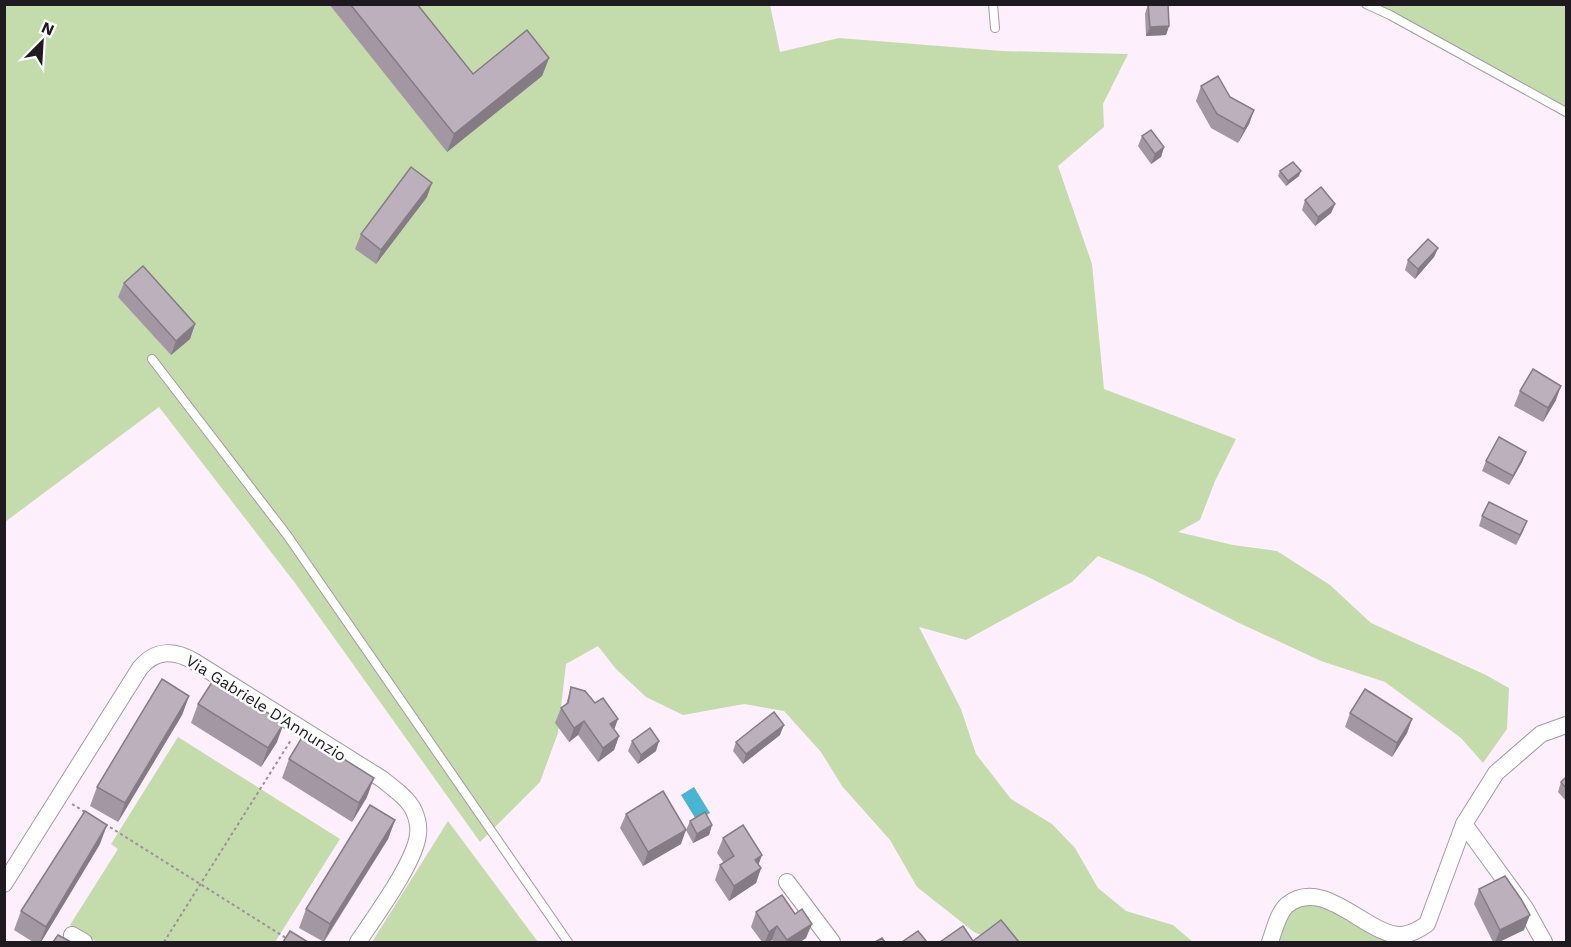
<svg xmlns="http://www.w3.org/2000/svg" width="1571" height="947" font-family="'Work Sans',sans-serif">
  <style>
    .green { fill: #c4dcab }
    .water { fill: #4ab5d3 }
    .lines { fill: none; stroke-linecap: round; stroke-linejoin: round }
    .service-casing { stroke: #a599a5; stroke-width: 10 }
    .minor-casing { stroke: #a599a5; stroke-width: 18 }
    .path { stroke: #9b919a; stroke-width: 2; stroke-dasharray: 3 3; stroke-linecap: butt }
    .service { stroke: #fff; stroke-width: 8 }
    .minor { stroke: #fff; stroke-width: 16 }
    .wall { fill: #a397a3 }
    .shaded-wall { fill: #847b84 }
    .building { fill: #bdb0bd; stroke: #847b84; stroke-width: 1.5 }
    .labels { text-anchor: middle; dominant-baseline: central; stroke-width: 5; stroke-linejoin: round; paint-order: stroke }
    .street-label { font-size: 16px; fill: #1f1a1f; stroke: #fff }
  </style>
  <rect width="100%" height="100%" fill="#fdeffc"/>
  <!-- green -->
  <g class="green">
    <path d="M5,5H770L780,52L839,38L1002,51L1128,54L1103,104L1104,127L1058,166L1092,264L1104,389L1236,439L1215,481L1200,520L1178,532L1233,545L1277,551L1330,585L1371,623L1486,675L1509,688L1507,729L1483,763L1461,738L1385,682L1321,661L1237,622L1146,576L1098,556L1072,582L966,640L919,627L961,709L976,754L1011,799L1052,824L1075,848L1098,888L1126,911L1173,925L1193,942H996L974,932L917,887L890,840L842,786L821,752L784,711L744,704L683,715L646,697L616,669L598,646L566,664L558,733L540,782L480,842L295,583L159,407L5,522Z"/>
    <path d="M1366,5H1566V112Z"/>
    <path d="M178,737L340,839L275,942H97L70,925L118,849L111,844Z"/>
    <path d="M448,821L538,942H372Z"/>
    <path d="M1310,897L1397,942H1270L1278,920Z"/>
  </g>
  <!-- water -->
  <path class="water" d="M694,787L710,813L697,821L681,795Z"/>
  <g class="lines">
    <defs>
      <g id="service">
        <path d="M993,4L995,28"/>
        <path d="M1366,4L1390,15L1566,112"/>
        <path d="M152,359L287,535L568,942"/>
      </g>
      <g id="minor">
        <path d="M1464,824L1525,908L1544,942"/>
        <path d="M787,882L832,942"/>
        <path d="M4,884L140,668C156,649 175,650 195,662L382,779C393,788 408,798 414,811C417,818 419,827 418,834C416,861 374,918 358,942"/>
        <path d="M72,935L84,942"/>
        <path d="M1270,942C1274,931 1278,913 1287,905C1324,875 1368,937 1402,935C1411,934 1420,929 1427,924L1464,824L1496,773L1541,734L1566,725"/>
      </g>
    </defs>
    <!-- service casing -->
    <use href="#service" class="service-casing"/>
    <!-- minor casing -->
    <use href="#minor" class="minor-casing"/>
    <!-- path -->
    <g class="path">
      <path d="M72,804L85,812"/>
      <path d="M105,824L286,938"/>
      <path d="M164,942L291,740"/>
    </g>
    <!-- service -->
    <use href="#service" class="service"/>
    <!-- minor -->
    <use href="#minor" class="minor"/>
  </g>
  <!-- wall -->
  <g class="wall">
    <path d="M329,4H417L473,74L549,58L542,76L447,152Z"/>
    <path d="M1148,4L1169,26L1166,35L1146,36L1145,14Z"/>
    <path d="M1201,86L1230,97L1254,110L1249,124L1238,143L1211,128L1196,101Z"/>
    <path d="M1142,136L1164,147L1161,157L1151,164L1138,146Z"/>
    <path d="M1280,171L1299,176L1286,186L1278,176Z"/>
    <path d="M427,197L376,264L355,249L361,234Z"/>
    <path d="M1305,200L1335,204L1331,213L1315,226L1302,210Z"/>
    <path d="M1438,248L1434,257L1415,279L1405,270L1408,260Z"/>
    <path d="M124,283L195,324L190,339L171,355L118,297Z"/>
    <path d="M1520,391L1556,400L1543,422L1514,406Z"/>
    <path d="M1526,452L1522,462L1509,485L1482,471L1486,461Z"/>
    <path d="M1482,516L1527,521L1523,531L1516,545L1479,526Z"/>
    <path d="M571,687L614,730L619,736L614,750L598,762L578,735L569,742L555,723L561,708L566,705Z"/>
    <path d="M189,696L182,715L118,822L90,806L97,787Z"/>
    <path d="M198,704L277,742L261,767L191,723Z"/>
    <path d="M1350,713L1412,719L1407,733L1392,757L1345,727Z"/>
    <path d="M780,735L743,764L733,751L736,742Z"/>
    <path d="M632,741L656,751L638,764L628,751Z"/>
    <path d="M289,759L367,797L352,822L282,778Z"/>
    <path d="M1566,777V801L1558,792L1561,782Z"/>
    <path d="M626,814L681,844L643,866L620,828Z"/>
    <path d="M395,820L388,839L324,942L299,928L306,909Z"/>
    <path d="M690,821L712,825L709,835L693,843L686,830Z"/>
    <path d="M723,838L759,865L761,868L756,883L729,901L715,880L720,865L724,863L717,853Z"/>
    <path d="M100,844L41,942H33L14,930L21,911Z"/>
    <path d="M1479,889L1524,930L1499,942H1493L1474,904Z"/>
    <path d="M756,912L806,938L800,942H773L772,940L769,942H762L751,927Z"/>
  </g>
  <!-- shaded-wall -->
  <g class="shaded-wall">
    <path d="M1169,26L1166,35L1146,36L1150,27Z"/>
    <path d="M549,58L542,76L447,152L454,134Z"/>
    <path d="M1254,110L1249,124L1238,143L1244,129Z"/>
    <path d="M1164,147L1161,157L1151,164L1155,154Z"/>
    <path d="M1301,171L1299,176L1286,186L1288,181Z"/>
    <path d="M432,183L427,197L376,264L381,250Z"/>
    <path d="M1335,204L1331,213L1315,226L1318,217Z"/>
    <path d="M1438,248L1434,257L1415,279L1418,269Z"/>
    <path d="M195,324L190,339L171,355L176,341Z"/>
    <path d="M1561,386L1556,400L1543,422L1548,408Z"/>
    <path d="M1526,452L1522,462L1509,485L1513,476Z"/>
    <path d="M1527,521L1523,531L1516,545L1520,535Z"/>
    <path d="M189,696L182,715L118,822L125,803Z"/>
    <path d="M618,719L613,733L610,724Z"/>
    <path d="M1412,719L1407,733L1392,757L1397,743Z"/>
    <path d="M584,721L578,735L569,742L574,728Z"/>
    <path d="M284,723L277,742L261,767L268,748Z"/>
    <path d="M784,725L780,735L743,764L746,754Z"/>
    <path d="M619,736L614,750L598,762L603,748Z"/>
    <path d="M659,741L656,751L638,764L641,755Z"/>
    <path d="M374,778L367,797L352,822L359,803Z"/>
    <path d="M395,820L388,839L323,942L330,924Z"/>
    <path d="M107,825L100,844L41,942H40L46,927Z"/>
    <path d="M712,825L709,835L693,843L697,834Z"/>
    <path d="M686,830L681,844L643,866L648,852Z"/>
    <path d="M762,855L757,869L755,860Z"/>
    <path d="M761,868L756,883L729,901L734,886Z"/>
    <path d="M1530,915L1524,930L1499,942H1495L1500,930Z"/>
    <path d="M812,924L806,938L800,942H786L787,940Z"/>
    <path d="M777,926L772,940L769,942H765L769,932Z"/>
  </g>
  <!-- building -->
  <g class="building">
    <path d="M350,4H417L473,74L527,30L549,58L454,134Z"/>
    <path d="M1148,4H1168L1169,26L1150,27Z"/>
    <path d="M1218,76L1230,97L1254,110L1244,129L1217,114L1201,86Z"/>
    <path d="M1151,130L1164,147L1155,154L1142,136Z"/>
    <path d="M1293,162L1301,171L1288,181L1280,171Z"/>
    <path d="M411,167L432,183L381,250L361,234Z"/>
    <path d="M1321,187L1335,204L1318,217L1305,200Z"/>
    <path d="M1428,239L1438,248L1418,269L1408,260Z"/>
    <path d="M143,266L195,324L176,341L124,283Z"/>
    <path d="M1533,369L1561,386L1548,408L1520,391Z"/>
    <path d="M1499,437L1526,452L1513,476L1486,461Z"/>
    <path d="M1489,502L1527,521L1520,535L1482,516Z"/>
    <path d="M162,679L189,696L125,803L97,787Z"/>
    <path d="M214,679L284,723L268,748L198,704Z"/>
    <path d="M571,687L585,691L595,703L603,698L618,719L610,724L619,736L603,748L584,721L574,728L561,708L568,703Z"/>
    <path d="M1365,689L1412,719L1397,743L1350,713Z"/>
    <path d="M774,712L784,725L746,754L736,742Z"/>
    <path d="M650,728L659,741L641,755L632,741Z"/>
    <path d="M304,734L374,778L359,803L289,759Z"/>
    <path d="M1566,777V788L1561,782Z"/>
    <path d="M663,791L686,830L648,852L626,814Z"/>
    <path d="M370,805L395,820L330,924L306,909Z"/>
    <path d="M85,811L107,825L46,927L21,911Z"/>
    <path d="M705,812L712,825L697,834L690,821Z"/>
    <path d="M743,825L762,855L755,860L761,868L734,886L720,865L734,856L723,838Z"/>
    <path d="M1505,876L1521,899L1530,915L1500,930L1479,889Z"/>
    <path d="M782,895L795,914L802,909L812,924L787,940L777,926L769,932L756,912Z"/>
    <path d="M1001,920L1019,942H940L963,926L973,941Z"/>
    <path d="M290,931L308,942H283Z"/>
    <path d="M918,931L927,942H902Z"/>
    <path d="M58,935L71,942H53Z"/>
    <path d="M882,938L885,942H875Z"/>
  </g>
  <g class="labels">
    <!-- street labels -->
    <g class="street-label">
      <text transform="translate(266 708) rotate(32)">Via Gabriele D'Annunzio</text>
    </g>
  </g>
  <!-- border -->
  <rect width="1571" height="947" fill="none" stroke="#1f1a1f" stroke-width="12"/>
  <!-- north arrow -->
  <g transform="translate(42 42) rotate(24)" stroke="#ffffff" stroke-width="4.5" paint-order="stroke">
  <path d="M0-4.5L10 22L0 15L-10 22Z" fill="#1f1a1f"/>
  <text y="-9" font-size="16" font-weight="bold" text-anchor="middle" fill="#1f1a1f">N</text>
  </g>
</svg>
